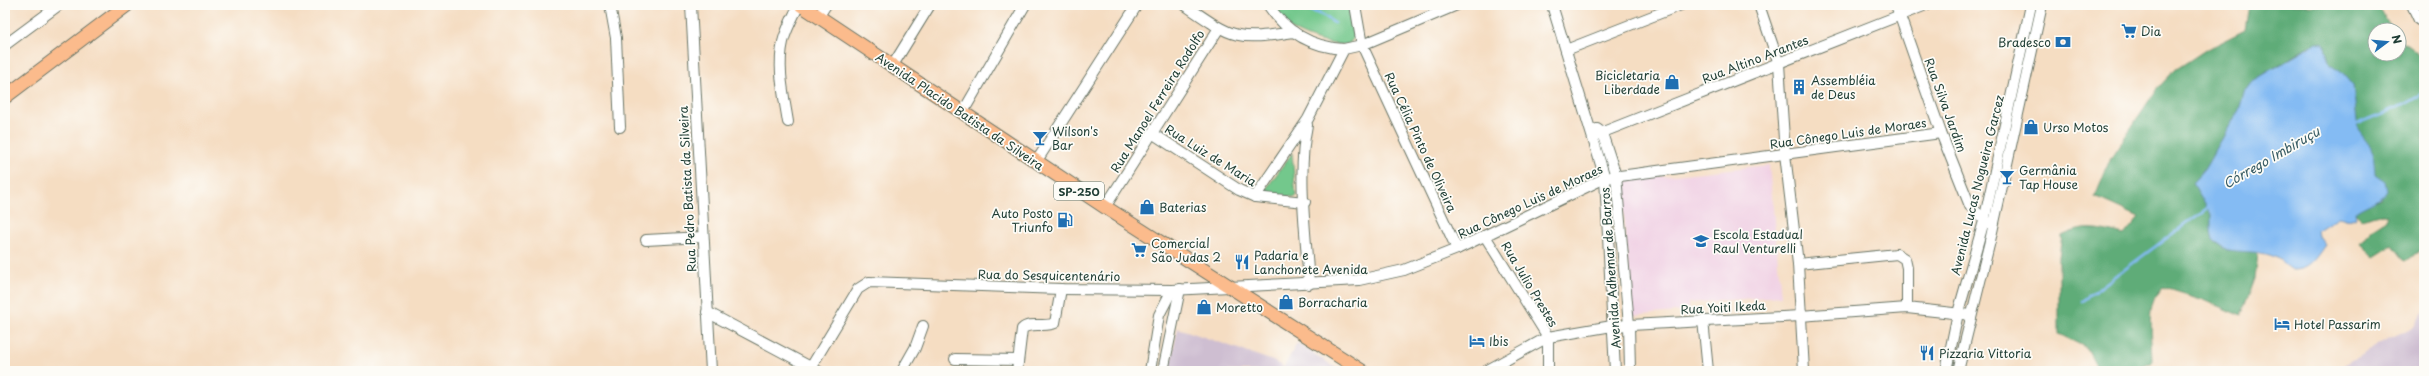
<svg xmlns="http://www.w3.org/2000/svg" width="2429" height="376" font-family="'Playpen Sans',sans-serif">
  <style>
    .built { fill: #f0d0e4 }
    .industrial { fill: #cebed1 }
    .green { fill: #73c88c; stroke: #498260 }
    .forest { fill: #5eac78; stroke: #3e7456 }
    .water { fill: #84bbf3; stroke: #527c94 }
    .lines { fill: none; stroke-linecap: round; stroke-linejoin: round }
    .stream { stroke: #84bbf3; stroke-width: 2.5 }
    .minor-casing { stroke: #6a7566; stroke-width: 12 }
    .major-casing { stroke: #6a7566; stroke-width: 15 }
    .minor { stroke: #fff; stroke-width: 10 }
    .major { stroke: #fbbb8c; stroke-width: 13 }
    .labels { text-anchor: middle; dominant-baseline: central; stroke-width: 3.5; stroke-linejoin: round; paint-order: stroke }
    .shield { fill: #fdfcf7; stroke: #62766e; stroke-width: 1 }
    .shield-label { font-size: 11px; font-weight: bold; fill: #1f3d34 }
    .poi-label { font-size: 12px; fill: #1f3d34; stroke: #fdfcf7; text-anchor: start }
    .street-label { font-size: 12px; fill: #1f3d34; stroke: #fdfcf7 }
    .water-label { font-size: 13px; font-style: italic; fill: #385c64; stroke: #fdfcf7 }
  </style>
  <rect width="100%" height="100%" fill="#fdfcf7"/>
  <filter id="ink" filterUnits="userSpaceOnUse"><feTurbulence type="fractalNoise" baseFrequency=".025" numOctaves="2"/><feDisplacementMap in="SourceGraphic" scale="8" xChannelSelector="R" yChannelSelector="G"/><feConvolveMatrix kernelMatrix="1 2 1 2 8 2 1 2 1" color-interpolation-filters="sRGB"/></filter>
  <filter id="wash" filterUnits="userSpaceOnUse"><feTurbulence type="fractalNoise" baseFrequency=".012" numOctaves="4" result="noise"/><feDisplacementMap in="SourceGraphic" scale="16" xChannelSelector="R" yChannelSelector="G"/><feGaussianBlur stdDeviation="0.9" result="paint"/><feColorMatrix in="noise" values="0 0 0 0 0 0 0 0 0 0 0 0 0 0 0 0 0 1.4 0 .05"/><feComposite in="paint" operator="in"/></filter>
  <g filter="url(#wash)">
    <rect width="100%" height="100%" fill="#f5ddc2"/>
    <!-- built -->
    <path class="built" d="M1769,165L1781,296L1688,303V311L1631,316L1622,186L1627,180Z"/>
    <!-- industrial -->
    <g class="industrial">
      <path d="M2424,311V371H2334L2390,338L2413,327Z"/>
      <path d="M1178,328L1273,361L1284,367L1297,343L1341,371H1169Z"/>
    </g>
    <!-- green -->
    <g class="green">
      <path d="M1268,5H1351L1355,36L1349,44C1329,47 1298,35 1281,23C1275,19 1271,10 1268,5Z"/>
      <path d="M1292,153L1296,197L1261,196Z"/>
    </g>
    <!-- forest -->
    <path class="forest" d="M2249,5H2339L2345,10L2378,7L2394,30H2375V54H2399V39L2421,56L2424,54V252L2421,250L2405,261L2393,245L2374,257L2360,244L2371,230L2385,221L2388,215L2380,213L2361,218L2355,212L2366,204L2380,200L2373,164V150L2357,131L2353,86L2341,72L2330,65L2324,44L2310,46L2251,82L2245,90L2239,110L2204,170L2192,183L2211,214V230L2213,241L2227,250L2254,251L2258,254L2255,279L2241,316L2204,300L2162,287C2144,306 2152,337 2152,362L2132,371H2099L2087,348L2059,334V256L2062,236C2086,224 2099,229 2124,235L2139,217L2095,197L2111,158L2156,90L2175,70L2207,49L2245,30Z"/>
    <!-- water -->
    <path class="water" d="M2317,43L2324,44L2330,65L2341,72L2353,86L2358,130L2373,150L2375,174L2385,181L2387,191C2379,202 2367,204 2355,212L2356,217C2348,222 2346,218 2338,217L2318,230L2319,237L2325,245C2319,253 2312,266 2301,268C2288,272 2285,263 2277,258C2262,250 2245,253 2229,250C2225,250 2218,243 2213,241L2211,230V214L2192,183L2204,170L2239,110L2245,90L2251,82Z"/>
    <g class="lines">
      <!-- stream -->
      <g class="stream">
        <path d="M1294,5L1323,15L1334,23"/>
        <path d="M2355,125L2403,105L2424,93"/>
        <path d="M2082,301L2210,206"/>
      </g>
    </g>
  </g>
  <g filter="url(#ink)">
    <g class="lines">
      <defs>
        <g id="minor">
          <path d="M610,5L616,38L620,127"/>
          <path d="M691,5L711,371"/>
          <path d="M1185,5C1233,38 1235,41 1294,32"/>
          <path d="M1268,5C1286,32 1311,47 1344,49"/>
          <path d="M1355,5L1362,45L1457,249"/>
          <path d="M1552,5L1605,178L1615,371"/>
          <path d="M1759,5L1779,64L1785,154L1798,264L1804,371"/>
          <path d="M1896,5L1941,133L1970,206L1988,223"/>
          <path d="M2412,5L2419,20"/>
          <path d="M818,17L826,5"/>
          <path d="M5,45L59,5"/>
          <path d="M1566,50L1681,5"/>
          <path d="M893,65L930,5"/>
          <path d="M963,112L1025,5"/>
          <path d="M788,122C784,96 777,68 783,42C786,29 793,17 799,5"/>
          <path d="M1307,125C1297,173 1306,235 1309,284"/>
          <path d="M1597,129L1602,133L1616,176L1629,325L1630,371"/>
          <path d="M1152,133L1239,190L1255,197L1305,202"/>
          <path d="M1593,136L1926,5"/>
          <path d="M1036,162L1137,5"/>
          <path d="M1255,197L1308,119L1344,49L1362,45L1457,5"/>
          <path d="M1105,207L1219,28"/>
          <path d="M1485,236L1548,337V371"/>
          <path d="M646,240L702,237"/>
          <path d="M1798,264L1897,254L1905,259L1907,268V308"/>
          <path d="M707,312L818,371"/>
          <path d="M1703,320L1708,371"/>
          <path d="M955,359L1018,360"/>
          <path d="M811,367L858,289L869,282L1061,289L1172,290L1359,280L1404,270L1457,249L1605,178L1941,133"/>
          <path d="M902,371L915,348L923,326"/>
          <path d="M1017,371L1022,329C1030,321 1045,328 1055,323L1061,289"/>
          <path d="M1150,371L1159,315L1172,290"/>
          <path d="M1163,371L1180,289"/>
          <path d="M1486,371L1548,337L1612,326L1800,316L1907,308L1971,315"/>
          <path d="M1946,371L1958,313L1984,221L2031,5"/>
          <path d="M1958,371L1990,241L2042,5"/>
        </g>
        <g id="major">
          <path d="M801,5L1105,207L1362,371"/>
          <path d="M5,97L127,5"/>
        </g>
      </defs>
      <!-- minor casing -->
      <use href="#minor" class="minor-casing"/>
      <!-- major casing -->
      <use href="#major" class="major-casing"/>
      <!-- minor -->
      <use href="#minor" class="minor"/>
      <!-- major -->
      <use href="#major" class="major"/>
    </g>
  </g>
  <!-- icons -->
  <defs>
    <symbol id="supermarket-bare" viewBox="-9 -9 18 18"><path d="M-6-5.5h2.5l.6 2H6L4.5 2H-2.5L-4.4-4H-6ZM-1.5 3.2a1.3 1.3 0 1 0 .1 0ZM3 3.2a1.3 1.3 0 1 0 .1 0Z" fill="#1f6fb2" stroke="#fdfcf7" stroke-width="2.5" paint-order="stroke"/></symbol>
    <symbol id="bank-bare" viewBox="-9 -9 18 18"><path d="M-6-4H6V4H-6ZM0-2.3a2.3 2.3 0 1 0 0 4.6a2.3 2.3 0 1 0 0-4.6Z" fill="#1f6fb2" stroke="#fdfcf7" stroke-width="2.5" paint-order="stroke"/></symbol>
    <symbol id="shop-bare" viewBox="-9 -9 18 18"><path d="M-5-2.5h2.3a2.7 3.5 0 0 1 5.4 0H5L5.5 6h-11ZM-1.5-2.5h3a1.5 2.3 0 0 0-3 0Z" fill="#1f6fb2" stroke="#fdfcf7" stroke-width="2.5" paint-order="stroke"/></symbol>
    <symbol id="building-bare" viewBox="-9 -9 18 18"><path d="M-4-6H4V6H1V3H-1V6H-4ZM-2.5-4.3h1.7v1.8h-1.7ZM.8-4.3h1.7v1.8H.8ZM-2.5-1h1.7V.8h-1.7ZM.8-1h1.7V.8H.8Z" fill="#1f6fb2" stroke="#fdfcf7" stroke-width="2.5" paint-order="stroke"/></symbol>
    <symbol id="bar-bare" viewBox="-9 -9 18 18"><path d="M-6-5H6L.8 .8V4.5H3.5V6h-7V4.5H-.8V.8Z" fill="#1f6fb2" stroke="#fdfcf7" stroke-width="2.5" paint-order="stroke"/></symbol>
    <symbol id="fuel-bare" viewBox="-9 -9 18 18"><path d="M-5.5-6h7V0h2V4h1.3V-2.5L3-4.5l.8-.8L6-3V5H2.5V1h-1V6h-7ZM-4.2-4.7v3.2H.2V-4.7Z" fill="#1f6fb2" stroke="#fdfcf7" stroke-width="2.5" paint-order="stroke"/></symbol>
    <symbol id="school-bare" viewBox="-9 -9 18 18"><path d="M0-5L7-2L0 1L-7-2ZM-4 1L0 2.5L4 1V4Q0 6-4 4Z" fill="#1f6fb2" stroke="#fdfcf7" stroke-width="2.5" paint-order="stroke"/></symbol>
    <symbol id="restaurant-bare" viewBox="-9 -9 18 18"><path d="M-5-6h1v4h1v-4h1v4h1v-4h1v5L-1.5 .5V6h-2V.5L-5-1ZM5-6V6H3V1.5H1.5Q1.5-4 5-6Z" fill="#1f6fb2" stroke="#fdfcf7" stroke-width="2.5" paint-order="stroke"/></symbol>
    <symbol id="hotel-bare" viewBox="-9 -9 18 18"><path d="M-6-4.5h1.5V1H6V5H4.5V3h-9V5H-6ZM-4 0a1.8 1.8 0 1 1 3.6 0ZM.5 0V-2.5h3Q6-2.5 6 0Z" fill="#1f6fb2" stroke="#fdfcf7" stroke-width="2.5" paint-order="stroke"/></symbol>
  </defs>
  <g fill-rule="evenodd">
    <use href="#supermarket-bare" x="2118" y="20" width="22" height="22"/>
    <use href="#bank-bare" x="2052" y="31" width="22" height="22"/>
    <use href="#shop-bare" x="1661" y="71" width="22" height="22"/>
    <use href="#building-bare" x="1788" y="76" width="22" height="22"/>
    <use href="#shop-bare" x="2020" y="116" width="22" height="22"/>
    <use href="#bar-bare" x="1029" y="127" width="22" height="22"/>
    <use href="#bar-bare" x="1996" y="166" width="22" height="22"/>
    <use href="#shop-bare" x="1136" y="196" width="22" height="22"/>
    <use href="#fuel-bare" x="1054" y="209" width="22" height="22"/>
    <use href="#school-bare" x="1690" y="230" width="22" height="22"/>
    <use href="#supermarket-bare" x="1128" y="239" width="22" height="22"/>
    <use href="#restaurant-bare" x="1231" y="251" width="22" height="22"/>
    <use href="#shop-bare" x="1275" y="291" width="22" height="22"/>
    <use href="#shop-bare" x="1193" y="296" width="22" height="22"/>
    <use href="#hotel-bare" x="2271" y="313" width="22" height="22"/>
    <use href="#hotel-bare" x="1466" y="330" width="22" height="22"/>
    <use href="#restaurant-bare" x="1916" y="342" width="22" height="22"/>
  </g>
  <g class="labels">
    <!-- shield labels -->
    <rect class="shield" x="1054" y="182" width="50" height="18" rx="3"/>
    <g class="shield-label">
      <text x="1079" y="191">SP-250</text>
    </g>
    <!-- poi labels -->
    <g class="poi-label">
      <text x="2141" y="31">Dia</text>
      <text x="2051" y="42" text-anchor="end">Bradesco</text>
      <text x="1660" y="75" text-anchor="end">Bicicletaria<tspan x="1660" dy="14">Liberdade</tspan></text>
      <text x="1811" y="80">Assembléia<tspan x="1811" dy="14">de Deus</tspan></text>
      <text x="2043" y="127">Urso Motos</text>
      <text x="1052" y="131">Wilson's<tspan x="1052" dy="14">Bar</tspan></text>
      <text x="2019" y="170">Germânia<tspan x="2019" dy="14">Tap House</tspan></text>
      <text x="1159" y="207">Baterias</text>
      <text x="1053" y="213" text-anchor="end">Auto Posto<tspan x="1053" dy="14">Triunfo</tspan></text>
      <text x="1713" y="234">Escola Estadual<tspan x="1713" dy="14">Raul Venturelli</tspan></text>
      <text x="1151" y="243">Comercial<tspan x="1151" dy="14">São Judas 2</tspan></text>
      <text x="1254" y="255">Padaria e<tspan x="1254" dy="14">Lanchonete Avenida</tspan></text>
      <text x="1298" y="302">Borracharia</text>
      <text x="1216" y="307">Moretto</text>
      <text x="2294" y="324">Hotel Passarim</text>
      <text x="1489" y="341">Ibis</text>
      <text x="1939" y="353">Pizzaria Vittoria</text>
    </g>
    <!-- street labels -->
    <g class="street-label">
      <text transform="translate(1755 59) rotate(-21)">Rua Altino Arantes</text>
      <text transform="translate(1157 101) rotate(-58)">Rua Manoel Ferreira Rodolfo</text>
      <text transform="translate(1946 105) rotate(70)">Rua Silva Jardim</text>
      <text transform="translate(960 111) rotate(34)">Avenida Placido Batista da Silveira</text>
      <text transform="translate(1848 133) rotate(-8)">Rua Cônego Luis de Moraes</text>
      <text transform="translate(1421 142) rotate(65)">Rua Célia Pinto de Oliveira</text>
      <text transform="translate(1211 155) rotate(32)">Rua Luiz de Maria</text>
      <text transform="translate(1977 185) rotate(-76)">Avenida Lucas Nogueira Garcez</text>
      <text transform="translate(687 189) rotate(-93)">Rua Pedro Batista da Silveira</text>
      <text transform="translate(1530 201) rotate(-25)">Rua Cônego Luis de Moraes</text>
      <text transform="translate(1610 268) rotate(-94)">Avenida Adhemar de Barros</text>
      <text transform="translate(1049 275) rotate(1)">Rua do Sesquicentenário</text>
      <text transform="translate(1530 284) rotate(59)">Rua Julio Prestes</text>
      <text transform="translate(1723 307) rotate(-3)">Rua Yoiti Ikeda</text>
    </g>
    <!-- water labels -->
    <g class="water-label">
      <text transform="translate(2271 157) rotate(-30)">Córrego Imbiruçu</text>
    </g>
  </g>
  <!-- margin -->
  <rect width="2429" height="376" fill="none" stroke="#fdfcf7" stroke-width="20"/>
  <!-- north arrow -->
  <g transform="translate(2387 42) rotate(74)"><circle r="19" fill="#fdfcf7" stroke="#a4b0a9"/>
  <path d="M0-3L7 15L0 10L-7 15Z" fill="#1f6fb2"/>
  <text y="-6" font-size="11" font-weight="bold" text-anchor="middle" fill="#1f3d34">N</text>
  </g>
</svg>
